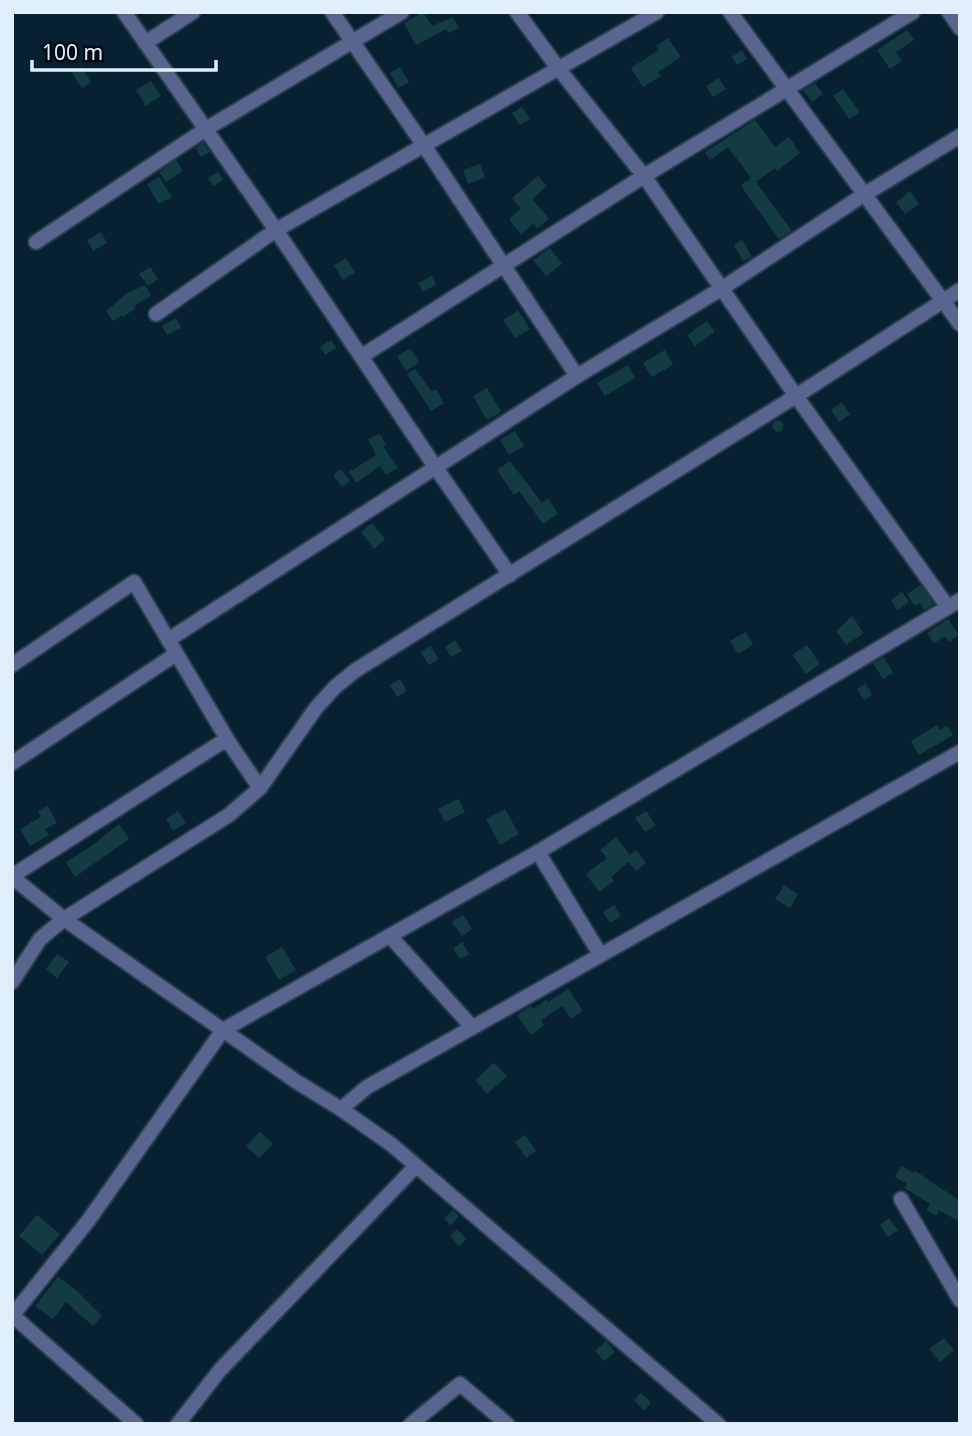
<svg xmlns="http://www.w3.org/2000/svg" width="972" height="1436" font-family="'Noto Sans',sans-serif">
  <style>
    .building { fill: #143b41 }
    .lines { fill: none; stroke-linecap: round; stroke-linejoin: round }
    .street-casing { stroke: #263e4d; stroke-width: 18 }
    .street { stroke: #59648f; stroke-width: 14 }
  </style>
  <rect width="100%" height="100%" fill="#082131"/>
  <!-- building -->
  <g class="building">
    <path d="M423,12L432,26L453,17L459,28L448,33L446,29L416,45L404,23Z"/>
    <path d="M907,30L914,40L896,52L902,61L890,69L877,50Z"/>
    <path d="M668,38L681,57L658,72L661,76L643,87L631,68L659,50L656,46Z"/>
    <path d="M742,50L747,59L737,65L732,57Z"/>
    <path d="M81,67L91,82L82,88L72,73Z"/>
    <path d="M400,67L409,82L398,88L390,73Z"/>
    <path d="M718,78L726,89L713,97L706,86Z"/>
    <path d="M151,81L161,96L146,106L136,90Z"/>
    <path d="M815,83L823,94L812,102L803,90Z"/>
    <path d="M843,89L860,112L849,119L833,96Z"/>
    <path d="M522,107L530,119L520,125L512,113Z"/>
    <path d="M755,120L775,147L789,137L800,153L777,171L775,168L756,182L792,231L779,239L745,192L741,185L751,178L728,147L710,160L705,152Z"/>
    <path d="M203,142L210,152L201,157L196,148Z"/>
    <path d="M176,160L183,171L166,182L159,172Z"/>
    <path d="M480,164L485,178L468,184L463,170Z"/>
    <path d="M218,172L223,180L213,186L208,178Z"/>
    <path d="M538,176L547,186L532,199L549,219L537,228L533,224L521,234L509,219L521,209L512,198Z"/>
    <path d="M159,177L172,197L159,204L147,184Z"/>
    <path d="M910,191L919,204L905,214L896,202Z"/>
    <path d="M101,232L107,243L93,251L87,240Z"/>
    <path d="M742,240L752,257L743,261L734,245Z"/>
    <path d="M550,248L562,264L546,276L533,260Z"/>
    <path d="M346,258L355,272L343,280L334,266Z"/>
    <path d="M150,267L158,279L148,286L139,274Z"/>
    <path d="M432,276L436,285L423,292L418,283Z"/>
    <path d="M145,285L151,296L134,306L136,308L123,317L122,315L113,321L106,311L126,294Z"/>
    <path d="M518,310L530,329L515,338L503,320Z"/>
    <path d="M176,318L181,328L167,335L162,326Z"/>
    <path d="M707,321L715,332L695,346L687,335Z"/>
    <path d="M331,340L336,348L325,355L320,347Z"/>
    <path d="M410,348L419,362L406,371L397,356Z"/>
    <path d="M665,350L673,365L652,377L643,363Z"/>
    <path d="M628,365L635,378L605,396L597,383Z"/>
    <path d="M415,369L432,392L436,389L444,403L431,411L407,374Z"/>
    <path d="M487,388L501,412L487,420L473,396Z"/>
    <path d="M842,402L850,414L839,422L831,410Z"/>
    <circle cx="778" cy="426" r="5.5"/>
    <path d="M515,431L524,446L509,455L500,440Z"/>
    <path d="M380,434L386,445L383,446L398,468L386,475L380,466L356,483L349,472L376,455L368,439Z"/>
    <path d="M510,461L542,503L548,498L558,514L543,524L519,491L514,495L497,470Z"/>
    <path d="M341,469L350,481L342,487L333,475Z"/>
    <path d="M372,523L385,539L374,549L361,532Z"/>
    <path d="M921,585L934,604L924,610L920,603L915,606L907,594Z"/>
    <path d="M902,592L909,602L897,610L891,600Z"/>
    <path d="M852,616L864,633L846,645L836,631Z"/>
    <path d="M948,619L959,635L949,642L945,636L934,643L927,633Z"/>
    <path d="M746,632L753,645L738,654L730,641Z"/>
    <path d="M455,640L462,651L451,657L445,647Z"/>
    <path d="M807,645L820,664L806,674L792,655Z"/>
    <path d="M430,646L439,659L429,665L420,652Z"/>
    <path d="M884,657L893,673L883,679L873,663Z"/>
    <path d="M400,679L407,691L397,697L390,685Z"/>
    <path d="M866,683L872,695L864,700L857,689Z"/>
    <path d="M937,725L940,730L947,726L953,735L919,755L911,741Z"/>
    <path d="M458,799L465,812L445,822L438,809Z"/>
    <path d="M48,806L57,823L45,829L49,835L30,846L20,829L41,817L38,811Z"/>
    <path d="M505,809L519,834L500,845L486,819Z"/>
    <path d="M178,811L186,823L173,831L166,819Z"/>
    <path d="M646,811L656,825L645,832L635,818Z"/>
    <path d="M119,824L129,839L75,877L66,862L90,847Z"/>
    <path d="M616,837L630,855L636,850L646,863L636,871L629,862L611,877L614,881L599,892L586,874L607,858L600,850Z"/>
    <path d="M784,885L798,894L790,908L775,899Z"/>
    <path d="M614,905L621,916L610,923L603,912Z"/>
    <path d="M463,915L472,929L462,936L452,922Z"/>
    <path d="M462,942L469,954L460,959L453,948Z"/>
    <path d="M282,947L296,970L279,980L265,957Z"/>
    <path d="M57,954L69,962L57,978L46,969Z"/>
    <path d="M568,989L583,1011L571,1019L562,1006L541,1020L544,1025L531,1035L517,1015L531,1006L533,1009L547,999L548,1002Z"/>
    <path d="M494,1063L507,1076L487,1094L475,1080Z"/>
    <path d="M260,1132L273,1144L259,1158L246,1146Z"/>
    <path d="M525,1135L536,1151L526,1158L515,1142Z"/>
    <path d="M901,1166L914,1173L915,1171L960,1201V1222L939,1210L936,1216L927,1210L930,1204L904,1188L907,1184L895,1177Z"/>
    <path d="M453,1210L459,1217L450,1225L444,1218Z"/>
    <path d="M37,1215L60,1234L42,1255L19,1236Z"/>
    <path d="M889,1218L898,1230L888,1237L880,1225Z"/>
    <path d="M457,1229L466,1239L459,1246L450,1236Z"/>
    <path d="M58,1277L76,1290L102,1316L93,1326L66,1302L53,1319L35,1306Z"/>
    <path d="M944,1338L954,1350L940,1362L929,1349Z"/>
    <path d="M606,1341L615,1352L604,1361L595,1351Z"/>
    <path d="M641,1393L651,1403L644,1411L634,1400Z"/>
  </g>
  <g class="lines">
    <defs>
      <g id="street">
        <path d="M124,12L276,230L436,468L510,575"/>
        <path d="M332,12L425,147L577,376"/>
        <path d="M517,12L558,68L644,176L796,396L948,607"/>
        <path d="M730,12L960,324"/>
        <path d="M949,12L960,28"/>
        <path d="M145,43L193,12"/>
        <path d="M36,242L206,129L402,12"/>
        <path d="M156,314L276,230L657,12"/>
        <path d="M362,356L644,176L913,12"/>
        <path d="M168,640L577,376L721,289L865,194L960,136"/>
        <path d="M12,665L134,582L230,744L260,788"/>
        <path d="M12,763L176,654"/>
        <path d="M538,852L600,954"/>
        <path d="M12,876L222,742L230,744"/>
        <path d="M12,877L64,919L297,1082L341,1109L392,1145L718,1424"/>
        <path d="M390,936L472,1027"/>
        <path d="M12,982L40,939L64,919L229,815L260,788L316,708L335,687L356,670L796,396L960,290"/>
        <path d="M341,1109L367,1087L960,752"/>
        <path d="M901,1199L960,1300"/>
        <path d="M12,1315L136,1424"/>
        <path d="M12,1316L88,1221L223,1030L538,852L960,600"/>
        <path d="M178,1424L220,1370L416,1166"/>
        <path d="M411,1424L460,1384L507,1424"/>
      </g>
    </defs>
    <!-- street casing -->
    <use href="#street" class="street-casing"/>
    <!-- street -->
    <use href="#street" class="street"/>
  </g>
  <!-- border -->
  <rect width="972" height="1436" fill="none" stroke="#e0effb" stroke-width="28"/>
  <!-- scale -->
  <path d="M32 60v10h184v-10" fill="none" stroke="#e0effb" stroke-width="3.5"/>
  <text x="42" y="60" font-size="21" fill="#e0effb" stroke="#020910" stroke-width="5" paint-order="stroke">100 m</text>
</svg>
